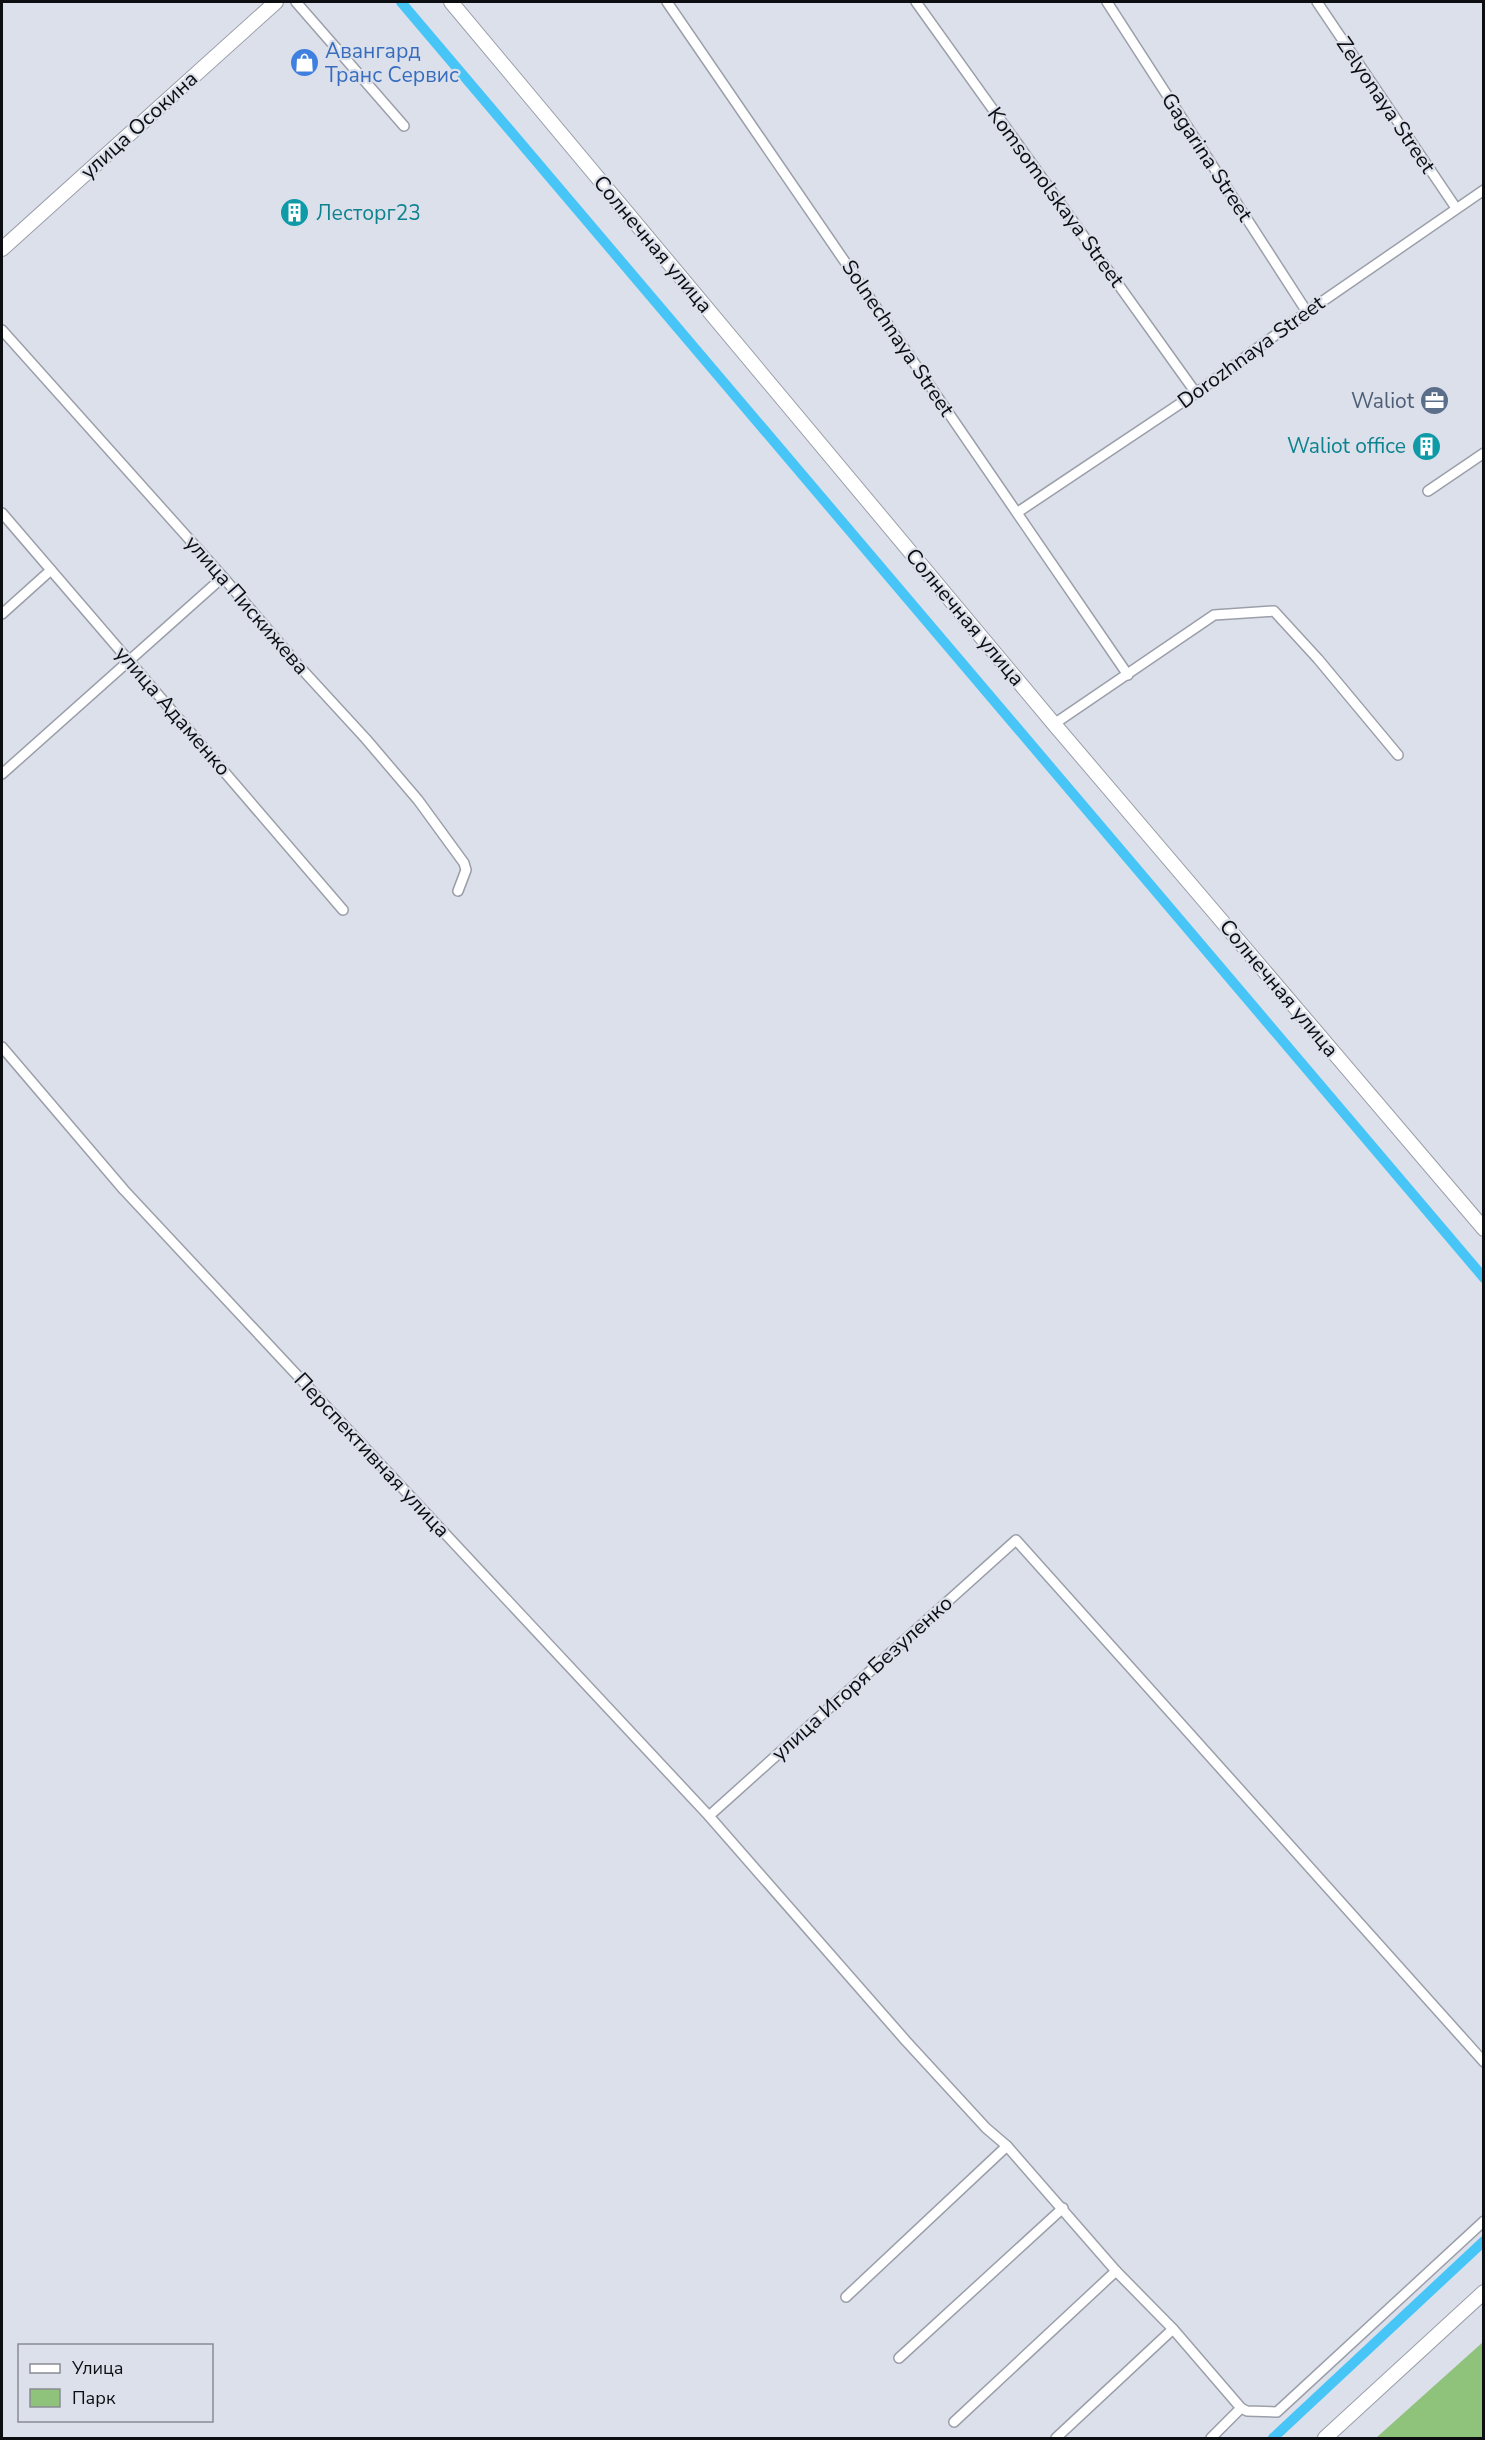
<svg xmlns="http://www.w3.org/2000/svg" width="1485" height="2440" font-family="'Nunito Sans',sans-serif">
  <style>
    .green { fill: #8fc27b }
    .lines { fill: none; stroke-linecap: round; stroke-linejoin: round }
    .canal { stroke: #48c5f7; stroke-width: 10 }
    .minor-casing { stroke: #9b9fa9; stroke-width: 12 }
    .secondary-casing { stroke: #9b9fa9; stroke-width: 16 }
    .minor { stroke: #fff; stroke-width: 9 }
    .secondary { stroke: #fff; stroke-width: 14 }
    .labels { text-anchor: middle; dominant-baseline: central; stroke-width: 4.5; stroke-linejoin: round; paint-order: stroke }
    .shop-label { font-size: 21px; fill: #366cbe; stroke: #dce0eb; text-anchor: start }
    .street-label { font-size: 21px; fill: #0c0e11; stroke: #dce0eb }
    .culture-label { font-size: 21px; fill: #0d838f; stroke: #dce0eb; text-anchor: start }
    .service-label { font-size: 21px; fill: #4e5e75; stroke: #dce0eb; text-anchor: end }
  </style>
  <rect width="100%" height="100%" fill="#dce0eb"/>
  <!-- green -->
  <path class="green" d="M1483,2342V2438H1376Z"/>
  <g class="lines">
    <!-- canal -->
    <g class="canal">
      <path d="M401,2L1484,1278"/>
      <path d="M1273,2438L1484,2241"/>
    </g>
    <defs>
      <g id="minor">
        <path d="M296,2L404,126"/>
        <path d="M667,2L1128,675"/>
        <path d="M916,2L1196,393"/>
        <path d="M1107,2L1307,312"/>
        <path d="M1317,2L1456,208"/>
        <path d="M2,330L223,577L298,665L366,739L418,800L464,863L466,870L458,891"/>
        <path d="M1428,491L1484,453"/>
        <path d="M1018,512L1196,393L1307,312L1484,190"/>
        <path d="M2,513L343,910"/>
        <path d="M2,614L51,570"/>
        <path d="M1054,724L1214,615L1274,611L1318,659L1398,755"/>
        <path d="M2,774L223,577"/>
        <path d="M2,1047L124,1190L709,1816L906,2041L986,2128L1007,2146L1116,2271L1173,2329L1241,2408L1211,2438"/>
        <path d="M709,1816L1016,1540L1484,2062"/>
        <path d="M846,2297L1007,2146"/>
        <path d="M899,2358L1063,2208"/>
        <path d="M1241,2408L1247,2411L1277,2412L1484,2221"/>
        <path d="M954,2422L1116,2271"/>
        <path d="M1056,2438L1173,2329"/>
      </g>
      <g id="secondary">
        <path d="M451,2L1054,724L1484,1229"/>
        <path d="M2,249L276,2"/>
        <path d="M1325,2438L1484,2292"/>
      </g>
    </defs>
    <!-- minor casing -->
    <use href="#minor" class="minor-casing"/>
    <!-- secondary casing -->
    <use href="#secondary" class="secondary-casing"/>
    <!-- minor -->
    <use href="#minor" class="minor"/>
    <!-- secondary -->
    <use href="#secondary" class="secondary"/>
  </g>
  <!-- icons -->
  <defs>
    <symbol id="shop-disc" viewBox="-11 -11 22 22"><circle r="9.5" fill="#3f7fe0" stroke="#dce0eb"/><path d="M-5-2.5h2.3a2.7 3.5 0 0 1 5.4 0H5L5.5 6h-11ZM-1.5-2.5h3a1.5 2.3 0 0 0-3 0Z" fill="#fff"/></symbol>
    <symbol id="building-disc" viewBox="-11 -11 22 22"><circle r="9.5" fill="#0f9aa8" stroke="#dce0eb"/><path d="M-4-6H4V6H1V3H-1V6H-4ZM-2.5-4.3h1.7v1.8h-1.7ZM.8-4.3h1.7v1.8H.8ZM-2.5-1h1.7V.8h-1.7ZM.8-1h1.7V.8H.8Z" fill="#fff"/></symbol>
    <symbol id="office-disc" viewBox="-11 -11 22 22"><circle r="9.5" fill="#5c6f8a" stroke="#dce0eb"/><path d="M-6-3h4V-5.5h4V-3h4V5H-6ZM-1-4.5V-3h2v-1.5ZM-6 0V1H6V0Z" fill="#fff"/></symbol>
  </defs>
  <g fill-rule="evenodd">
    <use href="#shop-disc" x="288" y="46" width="33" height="33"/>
    <use href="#building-disc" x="278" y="196" width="33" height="33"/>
    <use href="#office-disc" x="1418" y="384" width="33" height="33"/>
    <use href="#building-disc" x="1410" y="430" width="33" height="33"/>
  </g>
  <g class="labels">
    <!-- shop labels -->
    <g class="shop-label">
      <text x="325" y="51">Авангард<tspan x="325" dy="24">Транс Сервис</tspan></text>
    </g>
    <!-- street labels -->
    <g class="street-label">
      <text transform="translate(1386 105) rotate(56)">Zelyonaya Street</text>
      <text transform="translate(139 125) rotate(-42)">улица Осокина</text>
      <text transform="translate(1207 157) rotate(57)">Gagarina Street</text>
      <text transform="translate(1056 197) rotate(54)">Komsomolskaya Street</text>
      <text transform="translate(653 244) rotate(50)">Солнечная улица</text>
      <text transform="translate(898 338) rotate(56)">Solnechnaya Street</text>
      <text transform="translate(1251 352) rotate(-36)">Dorozhnaya Street</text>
      <text transform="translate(247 605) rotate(49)">улица Пискижева</text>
      <text transform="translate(965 617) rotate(50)">Солнечная улица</text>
      <text transform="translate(173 711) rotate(49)">улица Адаменко</text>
      <text transform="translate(1279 988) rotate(50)">Солнечная улица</text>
      <text transform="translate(372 1455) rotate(47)">Перспективная улица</text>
      <text transform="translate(862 1678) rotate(-42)">улица Игоря Безуленко</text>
    </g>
    <!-- culture labels -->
    <g class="culture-label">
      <text x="316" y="213">Лесторг23</text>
      <text x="1406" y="446" text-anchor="end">Waliot office</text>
    </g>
    <!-- service labels -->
    <g class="service-label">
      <text x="1414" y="401">Waliot</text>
    </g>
  </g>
  <!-- border -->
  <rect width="1485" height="2440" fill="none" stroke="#0c0e11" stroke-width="6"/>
  <!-- legend -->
  <rect x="18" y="2344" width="195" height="78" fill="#dce0eb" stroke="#898c94" stroke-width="1.5"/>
  <rect x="30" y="2364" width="30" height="9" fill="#ffffff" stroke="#898c94" stroke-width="1.5"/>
  <text x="72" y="2374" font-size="18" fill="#0c0e11">Улица</text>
  <rect x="30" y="2389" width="30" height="18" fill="#8fc27b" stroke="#898c94" stroke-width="1.5"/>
  <text x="72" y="2404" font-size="18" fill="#0c0e11">Парк</text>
</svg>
